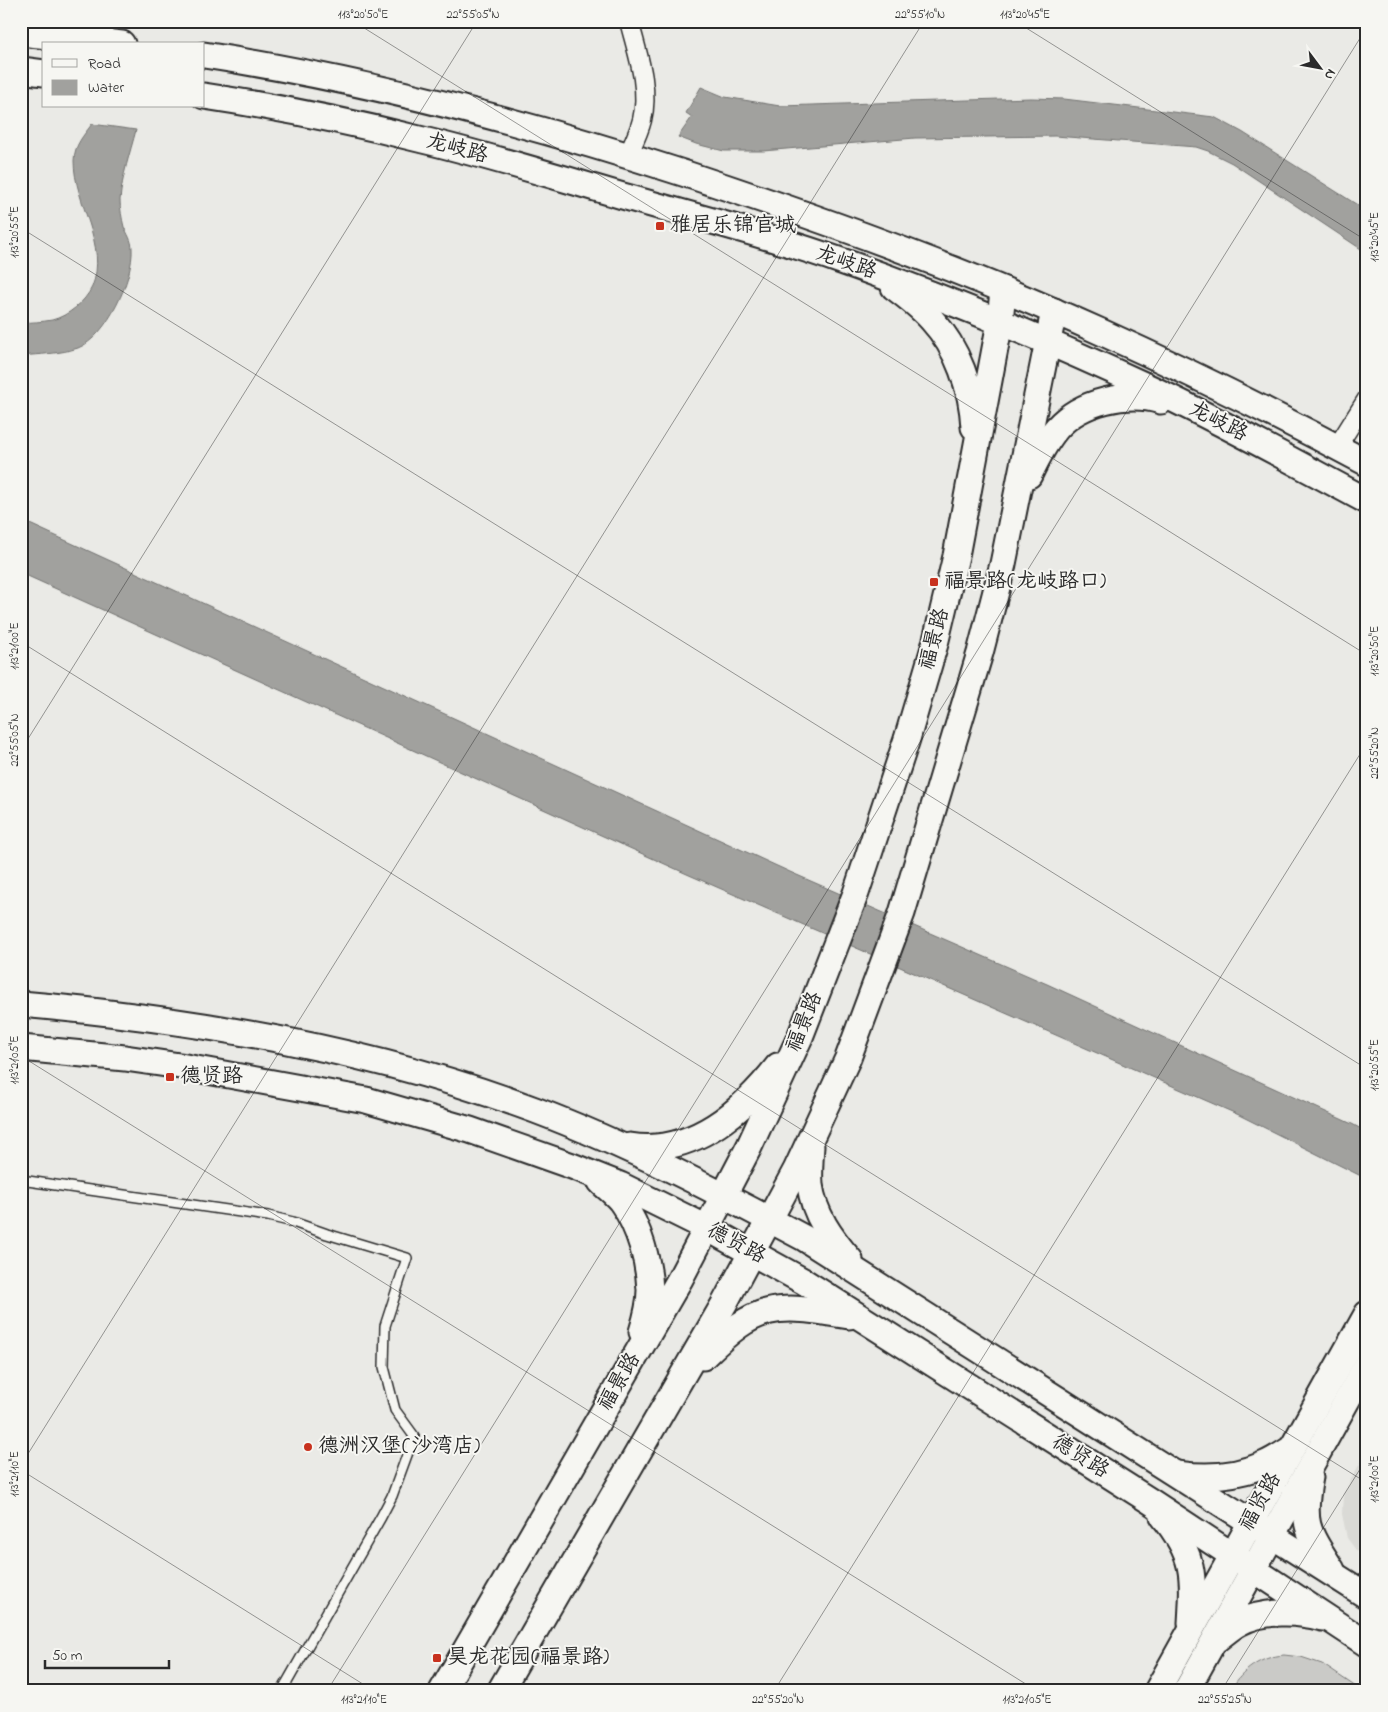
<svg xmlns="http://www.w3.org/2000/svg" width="1388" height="1712" font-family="'Indie Flower','LXGW WenKai TC',sans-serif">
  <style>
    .built { fill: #dadad6 }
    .green { fill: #cacac7; stroke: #7a7a79 }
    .water { fill: #a1a19e; stroke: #727270 }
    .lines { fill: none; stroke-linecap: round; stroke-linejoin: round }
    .lane-casing { stroke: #2b2b2b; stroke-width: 12 }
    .street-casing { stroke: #2b2b2b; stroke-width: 21 }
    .secondary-casing { stroke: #2b2b2b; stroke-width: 29 }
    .lane { stroke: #f6f6f2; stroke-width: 9 }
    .street { stroke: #f6f6f2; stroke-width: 18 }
    .secondary { stroke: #f6f6f2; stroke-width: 25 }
    .ticks { fill: none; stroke: #2b2b2b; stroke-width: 1; stroke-opacity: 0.45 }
    .poi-dot { fill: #c8321e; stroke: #f6f6f2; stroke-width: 2 }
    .labels { text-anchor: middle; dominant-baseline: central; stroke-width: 4; stroke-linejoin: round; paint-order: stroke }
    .street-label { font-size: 21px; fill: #2b2b2b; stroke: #f6f6f2 }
    .poi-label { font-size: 21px; fill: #2b2b2b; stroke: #f6f6f2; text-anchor: start }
    .neatline { fill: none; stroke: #2b2b2b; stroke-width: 2 }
    .ticks-label { font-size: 12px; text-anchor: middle; fill: #2b2b2b }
  </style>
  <rect width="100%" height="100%" fill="#eaeae6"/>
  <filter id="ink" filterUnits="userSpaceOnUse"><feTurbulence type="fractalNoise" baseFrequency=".02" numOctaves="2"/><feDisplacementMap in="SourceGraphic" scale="10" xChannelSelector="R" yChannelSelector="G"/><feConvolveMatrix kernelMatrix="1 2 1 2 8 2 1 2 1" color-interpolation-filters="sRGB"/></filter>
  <g filter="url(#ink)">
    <!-- built -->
    <path class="built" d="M1367,1451V1557L1356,1550L1347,1538L1342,1514L1343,1494Z"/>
    <!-- green -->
    <path class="green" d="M1284,1655L1301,1657L1322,1664L1362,1691H1230C1242,1670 1260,1657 1284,1655Z"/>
    <!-- water -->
    <g class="water">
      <path d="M701,87L725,97L780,106L1031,98L1064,99L1214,117L1242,132L1367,211V253L1232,163L1208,151L1196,147L1055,136L915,138L763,151H724L696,144L678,137L692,117L686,113Z"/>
      <path d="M92,124L136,130C130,153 122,176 120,200C120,208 122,219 124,227C127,233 132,241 132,248C134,278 107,337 78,348C60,354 40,354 21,356V323C31,322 42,322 52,320C68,316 85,302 92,287C109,245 74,203 74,161C74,145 84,135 92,124Z"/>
      <path d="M21,520L790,872L1047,984L1352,1124L1367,1132V1179L1239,1115L687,874L21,573Z"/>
    </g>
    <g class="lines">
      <defs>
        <path id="lane" d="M21,1180L268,1216L293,1222L327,1234L407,1258L385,1326L384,1367L395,1410L414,1436L392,1496L381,1517L282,1691"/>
        <g id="street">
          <path d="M628,155C633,144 639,132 642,120C650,88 637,52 629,21"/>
          <path d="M1337,447L1367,399"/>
        </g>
        <g id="secondary">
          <path d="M21,33L122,44"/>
          <path d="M204,55C368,80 528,123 686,174C826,220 965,270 1099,331C1190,372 1279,416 1367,463"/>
          <path d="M21,70L44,73"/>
          <path d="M204,96C277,107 351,122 423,140C486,155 547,174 609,192C688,215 769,235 847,263C949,299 1049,341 1146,386C1221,421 1294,462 1367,501"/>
          <path d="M894,287C907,297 921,307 932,320C958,348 972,389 974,427"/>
          <path d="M1029,475C1037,458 1045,442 1057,428C1081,401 1128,391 1161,401"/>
          <path d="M21,1004C194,1019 372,1049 535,1110C628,1145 716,1191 804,1238L1367,1596"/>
          <path d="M21,1048L125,1058L180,1066L366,1100L470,1130L572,1166L620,1185L707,1228L803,1281L1150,1501L1367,1644"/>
          <path d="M630,1146C692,1156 742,1112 778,1066"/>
          <path d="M811,1146C810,1159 809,1173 810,1185C814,1215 831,1238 850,1260"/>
          <path d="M601,1182C608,1189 618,1196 623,1204C639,1227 649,1262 650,1290C650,1303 646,1319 642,1332"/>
          <path d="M703,1357C758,1302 775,1304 849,1316"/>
          <path d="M1178,1474C1206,1478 1238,1476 1265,1464C1274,1460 1283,1454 1291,1449"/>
          <path d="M1310,1477C1301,1524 1307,1531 1332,1570"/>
          <path d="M1163,1516C1195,1556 1194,1574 1191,1623"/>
          <path d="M1217,1639C1224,1634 1231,1627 1239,1623C1263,1610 1297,1611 1322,1618"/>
          <path d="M442,1691L680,1279L749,1147L800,1037L856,893L907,739L935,644L956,556L1000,322L1003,290"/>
          <path d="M500,1691L724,1304L796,1170L848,1058L902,913L980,653L1003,564L1054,311"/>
          <path d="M1157,1691L1367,1314"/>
          <path d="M1186,1691L1367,1364"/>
        </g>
      </defs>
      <!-- lane casing -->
      <use href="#lane" class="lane-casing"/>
      <!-- street casing -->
      <use href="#street" class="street-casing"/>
      <!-- secondary casing -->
      <use href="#secondary" class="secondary-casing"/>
      <!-- lane -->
      <use href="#lane" class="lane"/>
      <!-- street -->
      <use href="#street" class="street"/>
      <!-- secondary -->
      <use href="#secondary" class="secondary"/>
    </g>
  </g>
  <!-- ticks -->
  <path class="ticks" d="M353,21L1367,655M1015,21L1367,241M21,35L30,21M21,228L1367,1069M21,642L1367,1483M21,750L477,21M21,1056L1037,1691M21,1465L924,21M21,1470L374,1691M327,1691L1367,27M774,1691L1367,743M1221,1691L1367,1458"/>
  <!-- markers -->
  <g class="poi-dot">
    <rect x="655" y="221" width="10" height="10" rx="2.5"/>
    <rect x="929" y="577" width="10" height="10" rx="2.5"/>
    <rect x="165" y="1072" width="10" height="10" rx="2.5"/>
    <circle cx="308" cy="1447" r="5"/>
    <rect x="432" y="1653" width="10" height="10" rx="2.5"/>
  </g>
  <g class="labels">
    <!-- street labels -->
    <g class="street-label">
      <text transform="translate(457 149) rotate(15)">龙岐路</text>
      <text transform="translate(846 263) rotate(19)">龙岐路</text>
      <text transform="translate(1218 422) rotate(27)">龙岐路</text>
      <text transform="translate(935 639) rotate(-75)">福景路</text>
      <text transform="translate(805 1022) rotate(-68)">福景路</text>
      <text transform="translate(736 1244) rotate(28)">德贤路</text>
      <text transform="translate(620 1382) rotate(-60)">福景路</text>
      <text transform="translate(1080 1457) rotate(32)">德贤路</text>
      <text transform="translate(1261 1502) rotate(-61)">福贤路</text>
    </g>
    <!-- poi labels -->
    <g class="poi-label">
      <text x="670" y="226">雅居乐锦官城</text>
      <text x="944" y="582">福景路(龙岐路口)</text>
      <text x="180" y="1077">德贤路</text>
      <text x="318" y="1447">德洲汉堡(沙湾店)</text>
      <text x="447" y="1658">昊龙花园(福景路)</text>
    </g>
  </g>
  <!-- margin -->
  <rect width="1388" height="1712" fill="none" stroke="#f6f6f2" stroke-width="55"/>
  <!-- legend -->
  <rect x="42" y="42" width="162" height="65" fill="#f6f6f2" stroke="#a5a5a2"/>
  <rect x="52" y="59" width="25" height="8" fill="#f6f6f2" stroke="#a5a5a2"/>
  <text x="88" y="68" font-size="15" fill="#2b2b2b">Road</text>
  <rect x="52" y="80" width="25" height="15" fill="#a1a19e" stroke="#a5a5a2"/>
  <text x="88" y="92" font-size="15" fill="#2b2b2b">Water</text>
  <!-- north arrow -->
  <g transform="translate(1320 68) rotate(122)" stroke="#f6f6f2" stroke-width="4" paint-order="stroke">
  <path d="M0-4L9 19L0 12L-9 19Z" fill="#2b2b2b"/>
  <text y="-8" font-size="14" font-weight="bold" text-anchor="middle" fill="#2b2b2b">N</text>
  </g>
  <!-- scale -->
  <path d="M45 1660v8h124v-8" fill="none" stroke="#2b2b2b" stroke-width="2.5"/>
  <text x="52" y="1660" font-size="15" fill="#2b2b2b" stroke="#f6f6f2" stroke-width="4" paint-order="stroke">50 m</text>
  <rect x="28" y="28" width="1332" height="1656" class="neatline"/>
  <g class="ticks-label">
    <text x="363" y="18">113°20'50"E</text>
    <text x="473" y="18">22°55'05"N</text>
    <text x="920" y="18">22°55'10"N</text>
    <text x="1025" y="18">113°20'45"E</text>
    <text transform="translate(14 232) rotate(-90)" y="4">113°20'55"E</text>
    <text transform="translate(1374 237) rotate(-90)" y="4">113°20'45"E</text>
    <text transform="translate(14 646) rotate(-90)" y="4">113°21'00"E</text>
    <text transform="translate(1374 651) rotate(-90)" y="4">113°20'50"E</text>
    <text transform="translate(14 740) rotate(-90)" y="4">22°55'05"N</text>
    <text transform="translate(1374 753) rotate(-90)" y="4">22°55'20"N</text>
    <text transform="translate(14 1060) rotate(-90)" y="4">113°21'05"E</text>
    <text transform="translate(1374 1065) rotate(-90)" y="4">113°20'55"E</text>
    <text transform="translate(14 1474) rotate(-90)" y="4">113°21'10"E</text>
    <text transform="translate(1374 1479) rotate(-90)" y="4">113°21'00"E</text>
    <text x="364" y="1703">113°21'10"E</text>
    <text x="778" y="1703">22°55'20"N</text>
    <text x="1027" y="1703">113°21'05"E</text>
    <text x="1225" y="1703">22°55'25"N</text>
  </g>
</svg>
